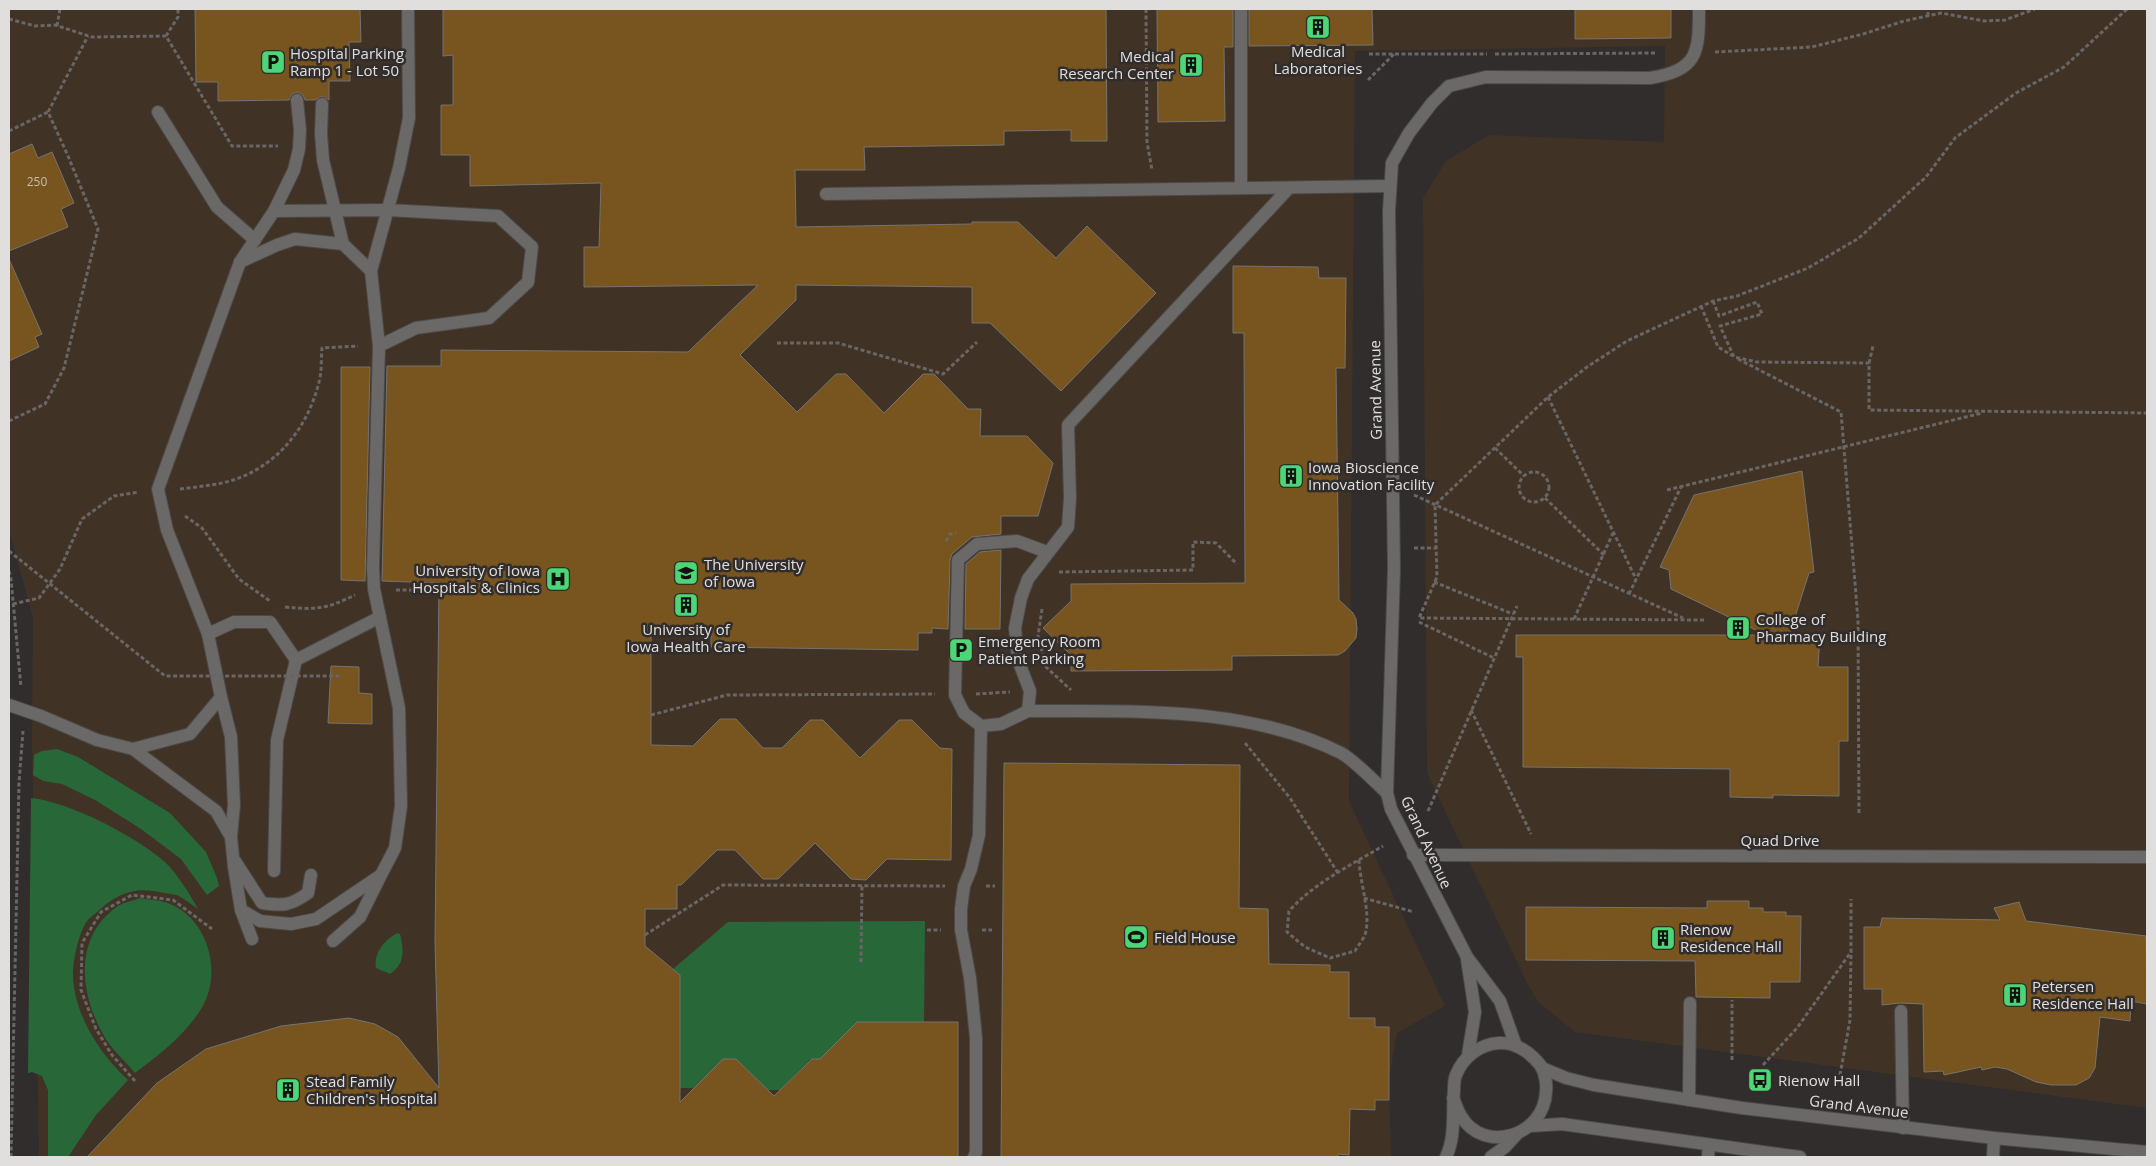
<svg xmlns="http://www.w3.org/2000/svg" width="2156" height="1166" font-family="'Open Sans',sans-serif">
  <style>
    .education { fill: #403325 }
    .green { fill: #286738 }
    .building { fill: #78551e; stroke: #757371 }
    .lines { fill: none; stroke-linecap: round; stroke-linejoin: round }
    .service-casing { stroke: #4c4a49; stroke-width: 14 }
    .pedestrian-casing { stroke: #4c4a49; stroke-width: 14 }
    .minor-casing { stroke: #4c4a49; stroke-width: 14 }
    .secondary-casing { stroke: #4c4a49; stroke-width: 14 }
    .path { stroke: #696665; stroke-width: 3; stroke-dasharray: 4 2.5; stroke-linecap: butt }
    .service { stroke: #6b6967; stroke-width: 12 }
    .pedestrian { stroke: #6b6967; stroke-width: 12 }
    .minor { stroke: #6b6967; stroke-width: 12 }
    .secondary { stroke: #6b6967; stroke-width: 12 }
    .path-bridge { stroke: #696665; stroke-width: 3; stroke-dasharray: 4 2.5; stroke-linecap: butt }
    .labels { text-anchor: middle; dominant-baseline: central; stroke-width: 5; stroke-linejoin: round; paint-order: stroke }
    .number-label { font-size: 12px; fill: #c7bcae }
    .poi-label { font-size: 15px; fill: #e1dfde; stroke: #302d2c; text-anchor: start }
    .street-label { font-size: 15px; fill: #e1dfde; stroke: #302d2c }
  </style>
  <rect width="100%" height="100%" fill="#302d2c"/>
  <!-- education -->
  <path class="education" d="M9,9H2147V1108L1575,1032L1538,1002L1526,981L1427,773L1423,198L1446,161L1489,135L1664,142L1665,46L1355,51L1349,801L1445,1006L1397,1033L1389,1078L1391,1157H39L32,742L33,618L9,529Z"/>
  <!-- green -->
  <g class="green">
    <path d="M57,749L78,757L170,813L206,852L217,878L219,886L207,895L181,859L141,829L95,800L62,784L43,781L33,775L34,755L42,751Z"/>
    <path d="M31,798C70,802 135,836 165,862C178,875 189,893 198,909C192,905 186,900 179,896C175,894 169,894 164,893C135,886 117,893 96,913C92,916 88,919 85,924C78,938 74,955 73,971C72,1011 99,1054 128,1080L96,1115L68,1157H48V1090L42,1076L32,1072L28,1073Z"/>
    <path d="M140,898C150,900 162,900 170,904C209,920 223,974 201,1009C184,1036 160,1054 135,1073C125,1061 110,1048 103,1034C79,992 74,936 118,906C124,902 133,901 140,898Z"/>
    <path d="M925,921L924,1022H857L820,1059H811L780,1090H767L736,1059H723L693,1088H680V975L673,969L728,922Z"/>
    <path d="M397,933L400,934C404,950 405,964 390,974L376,968C373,953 385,940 397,933Z"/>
  </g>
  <!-- building -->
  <g class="building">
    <path d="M195,9H360L361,42H349L350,81H329V100L322,96L315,100H305L303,95L297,92L292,94L289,100L218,101V82H196Z"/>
    <path d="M443,9H1106L1107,141H1071V130L1004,131V145L864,147L865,170H795L796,227L972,224V222H1018L1056,258L1087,226L1156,293L1061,391L990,323H972V287L796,285V300L740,355L797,412L836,374H846L884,413L923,374H934L968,409H981L980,436H1027L1053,463L1038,516H1001V534L972,537L952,554L950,560L948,629L932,628V633H918V650L711,647V629L651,628V745L693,746L720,719H736L763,748H782L810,720H823L860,758L899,720H912L940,748L952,749L951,860L887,859L866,880L851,879L815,843L778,879H763L735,850H717L681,885H677V909H645V946L680,975V1102L723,1059H736L774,1096L812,1059H820L857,1022H958V1157H87L157,1083L206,1049L281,1026L349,1018L375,1024L398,1037L439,1088L435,943L439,583L382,581L387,366H441V350L688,352L758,285L584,287V247H599L601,183L470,186V155H441V105H453V55L443,56Z"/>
    <path d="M1157,9H1233V47H1224L1225,121L1158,122Z"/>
    <path d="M1249,9H1372L1373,45L1249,46Z"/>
    <path d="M1575,9H1671V38L1575,39Z"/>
    <path d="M32,144L38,158L52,152L74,203L61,209L68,227L9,251V154Z"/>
    <path d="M9,259L42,334L35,337L39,347L9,361Z"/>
    <path d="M1233,266L1318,267L1319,278H1346L1345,368H1336L1339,600L1353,613L1356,619L1357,629L1356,638L1345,651L1338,655L1232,656V670L1071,671V655L1043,628L1071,601V584L1245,583L1244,333H1233Z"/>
    <path d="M341,367H370L365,581L341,580Z"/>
    <path d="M1802,471L1814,572L1809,573L1789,636H1820L1818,667H1848V741H1839V796L1773,795V798L1730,797V769L1523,767V657H1516V635H1766L1671,589L1669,570L1660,567L1694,495Z"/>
    <path d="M1001,550L1000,629H965L966,564L980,552Z"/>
    <path d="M331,666L359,667V693L372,694V724L328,723Z"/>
    <path d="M1004,763L1240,765L1239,908L1268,909L1269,964L1330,965V972H1349V1018H1375V1027H1389V1100H1375V1110L1350,1109L1349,1155L1338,1154V1157H1001Z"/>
    <path d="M1707,901H1749V908H1763V912H1786V916H1801L1800,982H1770V998L1696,997L1695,961L1526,960V907L1707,908Z"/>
    <path d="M2019,902L2026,921L2146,936L2147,1004L2131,1001L2130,1021L2100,1017L2095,1068L2089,1078L2076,1085H2051L2036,1082L2007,1069L1995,1067L1982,1070L1981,1067L1944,1075L1943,1071L1924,1072L1923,1004L1900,1003L1882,1005V989H1864V927H1880L1882,918L2000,920L1994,908Z"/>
  </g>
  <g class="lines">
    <defs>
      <g id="service">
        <path d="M1241,9V188"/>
        <path d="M322,104L321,134L323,160L343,244"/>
        <path d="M158,112L217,207L255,240"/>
        <path d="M1289,188L1068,425L1070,498L1068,527L1028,579L1021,598L1015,628L1018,660L1030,691L1028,711C1133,712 1245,705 1341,753C1354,760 1375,782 1387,793"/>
        <path d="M826,194L1389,186"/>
        <path d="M274,211L388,210L498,216L532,247L528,282L489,318L416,328L379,346"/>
        <path d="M240,262L277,245L295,239L343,244L371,271"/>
        <path d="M208,634L234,622H270L296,660L277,740L274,871"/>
        <path d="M296,660L380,617"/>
        <path d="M221,697L231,737L234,805L231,837"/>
        <path d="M9,705L41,716L97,740L133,749L216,811L231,837L234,867L241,910L260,921L291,924L316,919L381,875L395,848L401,806L399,708L374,589L373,568L379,346L371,271L399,168L409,118L408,9"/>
        <path d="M1028,711L1001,724L981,726L964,713L955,695L958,560L977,544L1017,541L1047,552"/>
        <path d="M133,749L190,734L221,697L208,634L167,530L158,489L240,262L274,211L294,170L299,149L300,130L297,100"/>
        <path d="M1413,855L2147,857"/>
        <path d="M235,861L262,903C283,906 290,906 308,893L311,875"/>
        <path d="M241,910L252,939"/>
        <path d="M333,941L360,917L380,877"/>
        <path d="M1901,1011L1903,1128"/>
        <path d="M1689,1100L1690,1003"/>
        <path d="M974,1157L976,1152V1038L970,978L961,930V909L964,886L971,869L979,835L981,726"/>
        <path d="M1708,1157L1709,1145"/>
      </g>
      <path id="pedestrian" d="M1650,78C1698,70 1699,53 1699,9"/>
      <g id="minor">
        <path d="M1467,959L1475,1012L1468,1055"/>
        <path d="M1516,1046L1500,1001L1467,957L1391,809L1387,793L1394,569L1389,211L1392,163L1409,133L1432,103L1449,86L1486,77L1650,78"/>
        <path d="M1993,1157L1994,1138"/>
      </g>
      <g id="secondary">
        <path d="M1542,1068L1566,1078L1594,1085L1742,1108L1994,1138L2147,1152"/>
        <path d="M1530,1126L1562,1124L1800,1157"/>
        <path d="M1446,1157C1456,1136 1452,1113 1454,1090C1454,1085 1454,1079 1456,1075C1463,1057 1480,1044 1499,1043C1516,1042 1531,1053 1541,1066C1545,1073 1547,1084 1546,1092C1544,1136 1484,1155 1461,1116C1457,1110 1456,1104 1453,1098"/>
        <path d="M1491,1157L1505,1147L1517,1134"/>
      </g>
    </defs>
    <!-- service casing -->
    <use href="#service" class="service-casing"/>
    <!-- pedestrian casing -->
    <use href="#pedestrian" class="pedestrian-casing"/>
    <!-- minor casing -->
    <use href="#minor" class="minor-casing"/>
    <!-- secondary casing -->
    <use href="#secondary" class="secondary-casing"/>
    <!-- path -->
    <g class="path">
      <path d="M1146,9L1147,142L1152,170"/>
      <path d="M1928,16V9"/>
      <path d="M9,19L35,26L55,25L92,37L166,36L232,146H278"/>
      <path d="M57,26L60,9"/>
      <path d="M166,36L178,17V9"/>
      <path d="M1715,52L1812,47L1863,34L1904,21L1941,13L1984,21L2005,20L2035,9"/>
      <path d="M1369,54H1487"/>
      <path d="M1495,54L1657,53"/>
      <path d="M1368,80L1394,54"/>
      <path d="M9,131L48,112"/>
      <path d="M1713,301L1719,316L1757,302L1762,314L1720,326L1734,357L1757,362L1869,363V410L2147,413"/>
      <path d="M1701,306L1718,347L1733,356"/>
      <path d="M777,343H838L943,374L977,342"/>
      <path d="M1738,359L1841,412L1858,620L1859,815"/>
      <path d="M1869,363L1873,346"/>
      <path d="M1548,397L1636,579"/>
      <path d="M9,421L45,404L64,368L98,229L68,156L48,112L88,36"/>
      <path d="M1495,448L1524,476"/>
      <circle cx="1534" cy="487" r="15"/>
      <path d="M180,489C202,486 224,485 244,476C283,459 309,423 319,382C322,372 321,359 322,348L358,346"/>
      <path d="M1667,490L1982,413"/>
      <path d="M1414,495L1683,618"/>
      <path d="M1545,498L1604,555"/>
      <path d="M185,516L202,528L239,579L270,601"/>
      <path d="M946,541L950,534L956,533"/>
      <path d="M1414,548H1436"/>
      <path d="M9,571L11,579L21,687"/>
      <path d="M1059,572L1193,570V542L1216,543L1237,564"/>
      <path d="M1434,582L1513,614"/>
      <path d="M396,590H428"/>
      <path d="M1629,594L1681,487"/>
      <path d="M13,604L39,598L60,569L82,519L114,496L139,492"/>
      <path d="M285,607C317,610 326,609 355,595"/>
      <path d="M1042,609L1038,636L1046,667L1071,690"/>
      <path d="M1574,619L1613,533"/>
      <path d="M1704,620L1419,618L1437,577L1435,505L1548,397L1587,367L1627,341L1713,301L1737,296L1808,268L1859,238L1926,177L1955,138L2016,93L2064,67L2127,9"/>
      <path d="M1419,622L1494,658"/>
      <path d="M976,694L1010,692"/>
      <path d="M1471,710L1531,834"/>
      <path d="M651,715L727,695L935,694"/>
      <path d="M1245,743L1290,798L1338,873"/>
      <path d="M1428,811L1517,606"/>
      <path d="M1359,860C1360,883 1370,909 1366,931C1365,938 1358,945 1355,951L1330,958L1305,947L1287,932L1289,911C1314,883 1351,865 1383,846"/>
      <path d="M986,886H995"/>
      <path d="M1364,898L1414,912"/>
      <path d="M927,930H941"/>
      <path d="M982,930H992"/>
      <path d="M645,935L723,885L945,886"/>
      <path d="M861,962L862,885"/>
      <path d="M1732,1060V1000"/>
      <path d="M1763,1065L1797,1028L1851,952V899"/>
      <path d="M1840,1075L1850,1020L1851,952"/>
      <path d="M135,1081L112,1055L96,1029L81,990L82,943L101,912L132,895L173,900L212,929"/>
      <path d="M11,1157L19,783L23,731"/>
    </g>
    <!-- service -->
    <use href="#service" class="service"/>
    <!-- pedestrian -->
    <use href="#pedestrian" class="pedestrian"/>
    <!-- minor -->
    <use href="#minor" class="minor"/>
    <!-- secondary -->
    <use href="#secondary" class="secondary"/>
    <!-- path-bridge -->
    <path class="path-bridge" d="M9,551L165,676H339"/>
  </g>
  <!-- icons -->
  <defs>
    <symbol id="building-square" viewBox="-11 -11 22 22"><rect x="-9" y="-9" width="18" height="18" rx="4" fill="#4cd676" stroke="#302d2c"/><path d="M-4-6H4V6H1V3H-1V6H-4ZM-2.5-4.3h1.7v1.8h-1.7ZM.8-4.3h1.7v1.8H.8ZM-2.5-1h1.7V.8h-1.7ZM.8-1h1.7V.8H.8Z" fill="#111"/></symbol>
    <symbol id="parking-square" viewBox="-11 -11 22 22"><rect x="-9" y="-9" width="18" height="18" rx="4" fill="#4cd676" stroke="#302d2c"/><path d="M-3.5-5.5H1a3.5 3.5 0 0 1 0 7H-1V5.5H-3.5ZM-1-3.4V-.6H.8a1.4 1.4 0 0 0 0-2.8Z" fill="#111"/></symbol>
    <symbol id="university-square" viewBox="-11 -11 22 22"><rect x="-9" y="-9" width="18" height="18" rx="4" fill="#4cd676" stroke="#302d2c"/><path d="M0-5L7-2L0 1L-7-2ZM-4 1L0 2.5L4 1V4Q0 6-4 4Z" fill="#111"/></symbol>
    <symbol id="hospital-square" viewBox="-11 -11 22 22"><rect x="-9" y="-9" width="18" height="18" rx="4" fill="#4cd676" stroke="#302d2c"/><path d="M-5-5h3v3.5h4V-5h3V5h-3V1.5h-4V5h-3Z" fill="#111"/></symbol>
    <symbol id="stadium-square" viewBox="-11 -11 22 22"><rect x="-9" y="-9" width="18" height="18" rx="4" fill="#4cd676" stroke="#302d2c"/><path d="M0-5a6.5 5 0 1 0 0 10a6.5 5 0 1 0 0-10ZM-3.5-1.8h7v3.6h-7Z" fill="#111"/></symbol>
    <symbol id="bus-square" viewBox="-11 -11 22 22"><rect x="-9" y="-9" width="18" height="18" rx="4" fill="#4cd676" stroke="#302d2c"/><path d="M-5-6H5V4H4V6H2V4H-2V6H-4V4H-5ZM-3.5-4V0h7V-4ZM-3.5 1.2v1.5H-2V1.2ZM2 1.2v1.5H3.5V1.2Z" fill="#111"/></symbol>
  </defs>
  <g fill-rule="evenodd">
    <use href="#building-square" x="1304" y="13" width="28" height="28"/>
    <use href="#parking-square" x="259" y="48" width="28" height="28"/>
    <use href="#building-square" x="1177" y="51" width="28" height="28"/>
    <use href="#building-square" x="1277" y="462" width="28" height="28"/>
    <use href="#university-square" x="672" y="559" width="28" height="28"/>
    <use href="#hospital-square" x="544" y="565" width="28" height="28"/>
    <use href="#building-square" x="672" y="591" width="28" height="28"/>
    <use href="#building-square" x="1724" y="614" width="28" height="28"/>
    <use href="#parking-square" x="947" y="636" width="28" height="28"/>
    <use href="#stadium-square" x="1122" y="923" width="28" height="28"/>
    <use href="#building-square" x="1649" y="924" width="28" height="28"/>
    <use href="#building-square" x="2001" y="981" width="28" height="28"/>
    <use href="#bus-square" x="1746" y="1066" width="28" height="28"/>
    <use href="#building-square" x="274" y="1076" width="28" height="28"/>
  </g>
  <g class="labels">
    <!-- number labels -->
    <g class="number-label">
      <text x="37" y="181">250</text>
    </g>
    <!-- poi labels -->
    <g class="poi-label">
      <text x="1318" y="51" text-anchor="middle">Medical<tspan x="1318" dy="17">Laboratories</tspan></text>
      <text x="290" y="53">Hospital Parking<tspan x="290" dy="17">Ramp 1 - Lot 50</tspan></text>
      <text x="1174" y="56" text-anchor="end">Medical<tspan x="1174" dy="17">Research Center</tspan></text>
      <text x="1308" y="467">Iowa Bioscience<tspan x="1308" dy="17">Innovation Facility</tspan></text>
      <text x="704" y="564">The University<tspan x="704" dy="17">of Iowa</tspan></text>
      <text x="540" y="570" text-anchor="end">University of Iowa<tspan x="540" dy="17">Hospitals &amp; Clinics</tspan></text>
      <text x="1756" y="619">College of<tspan x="1756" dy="17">Pharmacy Building</tspan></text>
      <text x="686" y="629" text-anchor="middle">University of<tspan x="686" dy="17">Iowa Health Care</tspan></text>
      <text x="978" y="641">Emergency Room<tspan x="978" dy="17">Patient Parking</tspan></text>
      <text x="1680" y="929">Rienow<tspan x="1680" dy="17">Residence Hall</tspan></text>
      <text x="1154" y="937">Field House</text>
      <text x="2032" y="986">Petersen<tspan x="2032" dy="17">Residence Hall</tspan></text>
      <text x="1778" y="1080">Rienow Hall</text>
      <text x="306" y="1081">Stead Family<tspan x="306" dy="17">Children's Hospital</tspan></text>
    </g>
    <!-- street labels -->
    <g class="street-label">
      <text transform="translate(1375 390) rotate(-91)">Grand Avenue</text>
      <text x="1780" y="840">Quad Drive</text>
      <text transform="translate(1427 842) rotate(65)">Grand Avenue</text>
      <text transform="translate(1859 1106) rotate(7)">Grand Avenue</text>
    </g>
  </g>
  <!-- border -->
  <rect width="2156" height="1166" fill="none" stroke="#e1dfde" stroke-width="20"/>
</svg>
